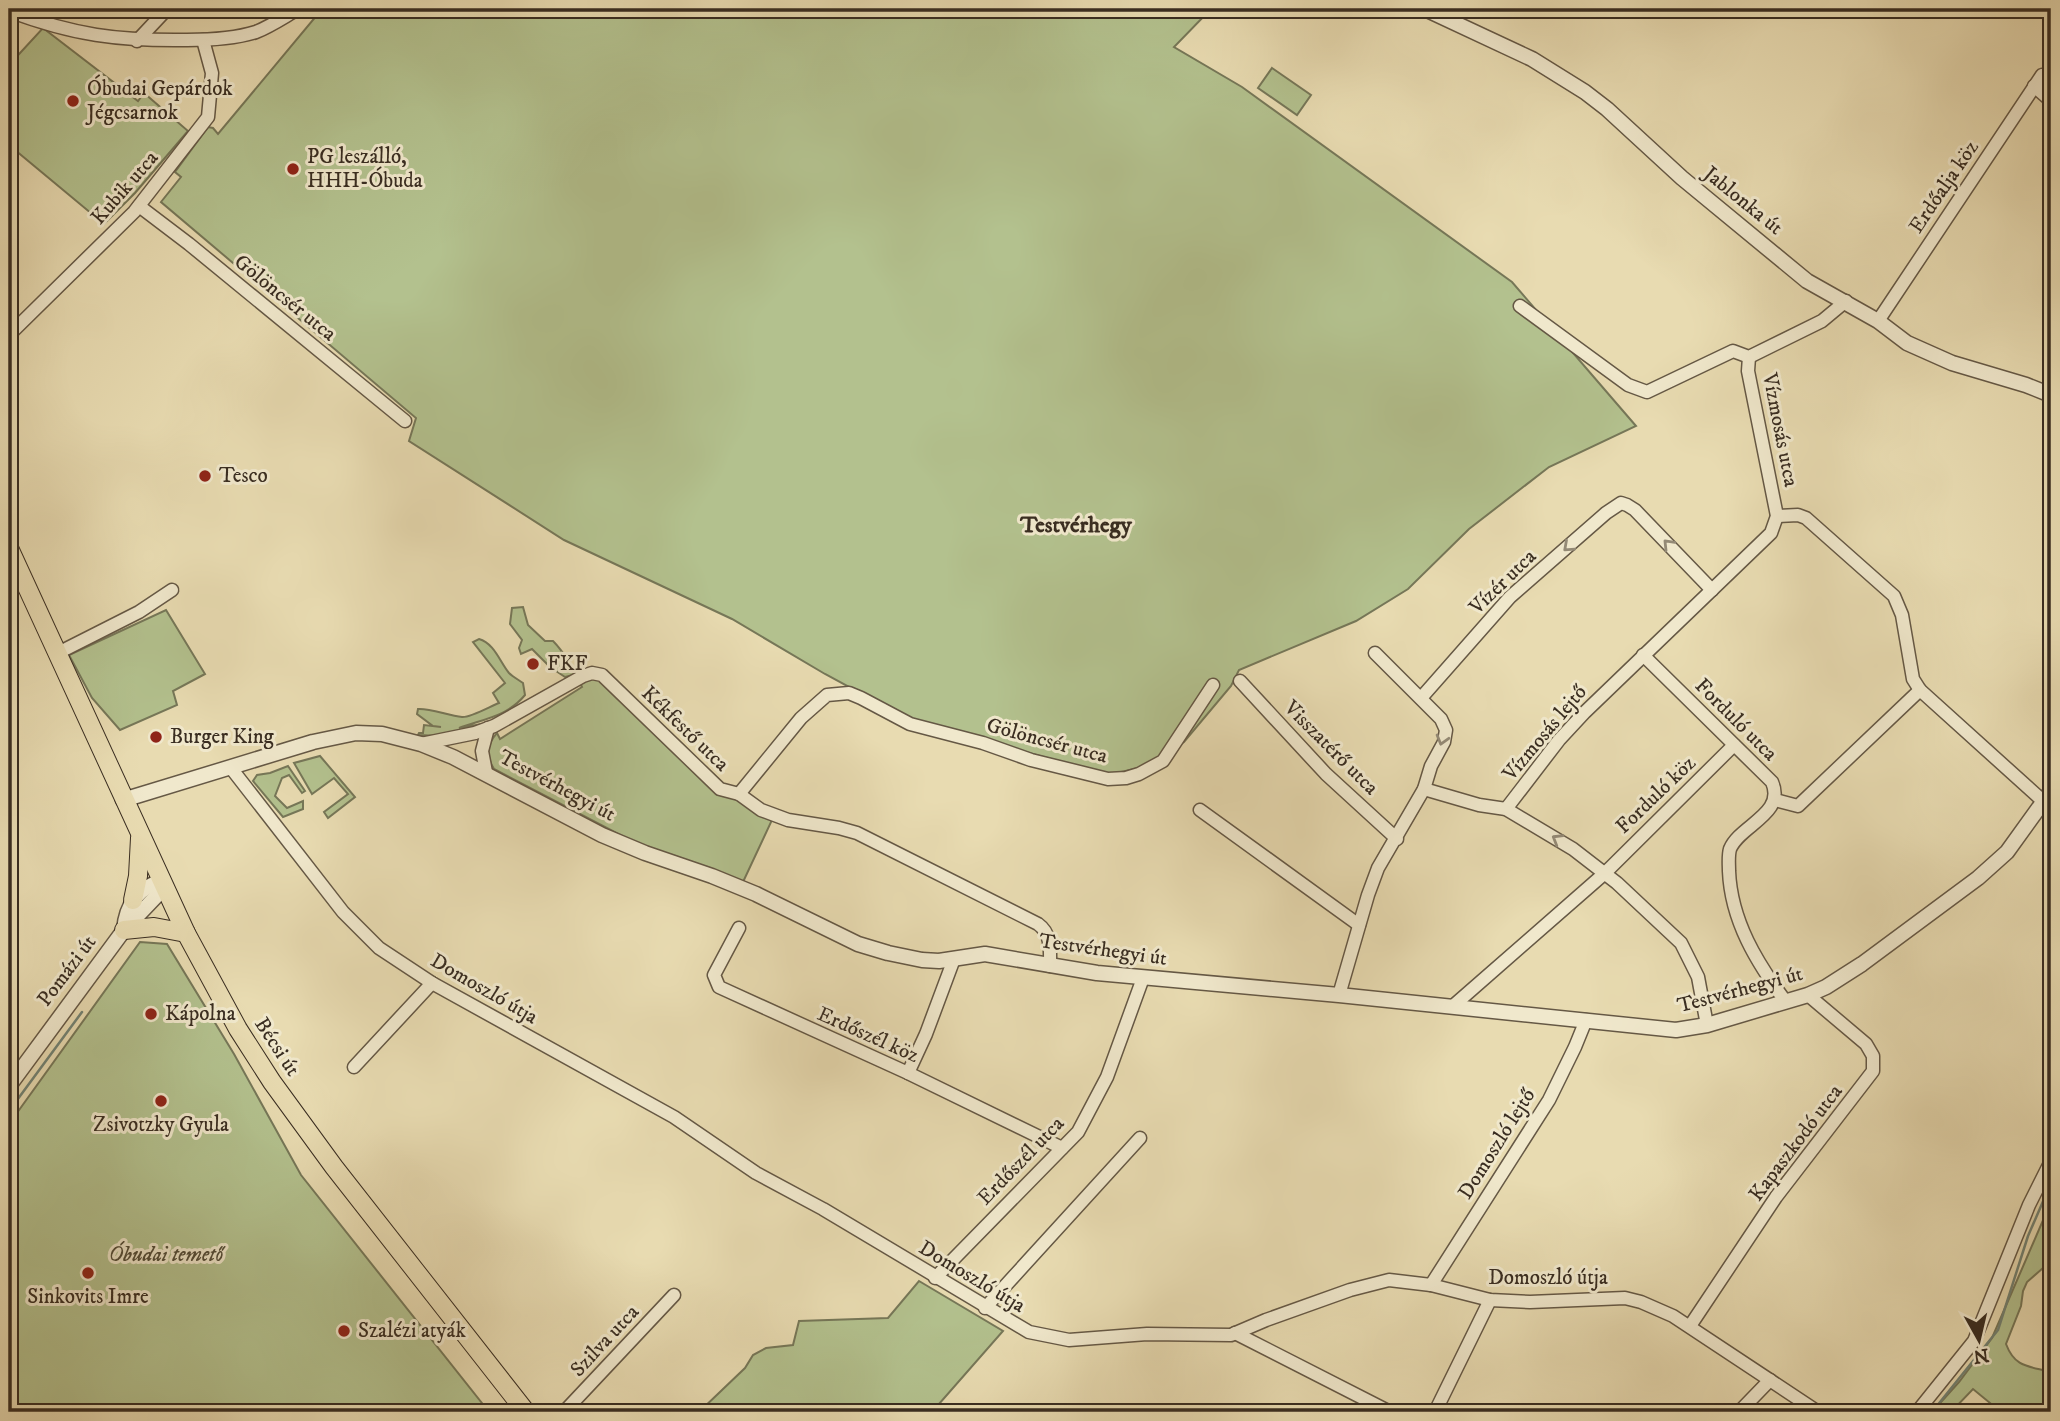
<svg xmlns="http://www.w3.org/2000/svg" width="2060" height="1421" font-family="'IM FELL DW Pica',serif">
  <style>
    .green { fill: #b3c18e; stroke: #767758; stroke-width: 2 }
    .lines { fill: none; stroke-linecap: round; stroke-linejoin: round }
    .stream { stroke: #728273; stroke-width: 2.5 }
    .minor-casing { stroke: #655845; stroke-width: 15 }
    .tertiary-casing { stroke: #655845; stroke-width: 17 }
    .primary-casing { stroke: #392d21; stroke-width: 20 }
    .minor { stroke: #f0e8cc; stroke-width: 12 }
    .tertiary { stroke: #f0e8cc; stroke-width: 14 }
    .primary { stroke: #e8dbb1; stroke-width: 18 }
    .oneway { stroke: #948a76 }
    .poi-dot { fill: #8f2418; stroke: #f0e8cc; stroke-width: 2.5 }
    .labels { text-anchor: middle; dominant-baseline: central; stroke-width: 6; stroke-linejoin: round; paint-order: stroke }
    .poi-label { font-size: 21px; fill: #392d21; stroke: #f0e8cc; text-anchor: start }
    .street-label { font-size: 21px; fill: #392d21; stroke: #f0e8cc }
    .park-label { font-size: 21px; font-style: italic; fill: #514b37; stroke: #f0e8cc }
    .neighbourhood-label { font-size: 23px; font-weight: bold; fill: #392d21; stroke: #f0e8cc }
  </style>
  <rect width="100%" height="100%" fill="#e8dbb1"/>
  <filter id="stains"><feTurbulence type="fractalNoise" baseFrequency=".00286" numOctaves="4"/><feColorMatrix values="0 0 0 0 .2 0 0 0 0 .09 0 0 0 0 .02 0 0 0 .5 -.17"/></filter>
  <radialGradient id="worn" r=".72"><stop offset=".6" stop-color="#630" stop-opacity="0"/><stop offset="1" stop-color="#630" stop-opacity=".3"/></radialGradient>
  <!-- green -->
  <g class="green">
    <path d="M322,9H1208L1210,10L1174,47L1242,87L1512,282L1636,426L1549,467L1469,529L1408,589L1356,621L1239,670L1231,686L1184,742L1143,767L1108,775L908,719L825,674L732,619L564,540L409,441L416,418L161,202L181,177L175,172L208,127L213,128L218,134Z"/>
    <path d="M43,28L138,101L144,93L188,131L135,193L104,224L9,145V65Z"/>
    <path d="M1272,68L1311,95L1297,115L1258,88Z"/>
    <path d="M523,607L528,625L545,641H553C562,650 567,659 574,669L579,666L581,668L573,675L565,677L550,667L532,649L521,654L519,648L522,640L510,624L512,608Z"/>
    <path d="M166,610L205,674L173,691L177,705L120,730L92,698L69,655Z"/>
    <path d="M479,639C494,643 500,662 509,673C513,677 519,680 523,683L525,695C507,717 483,719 459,728L488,723L441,736L418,735L419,733H423L424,725L441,727L433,726L417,714L418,709C430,708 449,716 462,717C470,718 491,706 499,703L493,693L505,683L473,642Z"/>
    <path d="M599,677L735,797L772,820L743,882L649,850L494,769C486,756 486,745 497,733L500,739L582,687L580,683Z"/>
    <path d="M320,756L355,797L328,818L324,812L348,794L334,778L312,794L294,763Z"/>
    <path d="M288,766L305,791L302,793L289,775L282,778L275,796L287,808L303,801V809L283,817L253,781L257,775L270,773Z"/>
    <path d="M140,942L167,944L234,1054L301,1175L489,1412H9V1124Z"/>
    <path d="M2051,1189V1261L2027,1282L2023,1291L2021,1306L2006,1344C2015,1368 2029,1366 2051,1372V1412H2001L1973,1389L1951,1412H1932L1959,1382L1992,1338L2044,1218Z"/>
    <path d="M919,1281L1003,1331L932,1412H699L745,1368L753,1355L766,1348L793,1345L799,1321L888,1318Z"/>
  </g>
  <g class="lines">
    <!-- stream -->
    <g class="stream">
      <path d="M9,1111L82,1012"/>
      <path d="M1932,1412L1998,1330L2028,1236L2051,1183"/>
    </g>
    <defs>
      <g id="minor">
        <path d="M9,11C74,35 117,41 187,40C209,40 234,39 256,32C271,26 284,17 298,9"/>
        <path d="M1452,22L1458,9"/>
        <path d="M137,41L167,9"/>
        <path d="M2034,86L2051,101"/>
        <path d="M139,206L189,244L405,421"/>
        <path d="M1520,306L1628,385L1647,392L1733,351L1749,357L1822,321L1846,301"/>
        <path d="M1878,321L2042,75"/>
        <path d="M9,335L134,212L208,117L212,73L203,40"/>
        <path d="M1777,516L1798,515L1806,518L1894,596L1902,615L1913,679L1920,690L2043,801"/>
        <path d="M56,654L139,612L172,590"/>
        <path d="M1643,655L1772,782C1786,814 1740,825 1730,849C1728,856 1729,864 1729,871C1731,921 1757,963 1786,1002"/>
        <path d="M1240,681L1326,774L1397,839"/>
        <path d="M1421,698L1510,597L1606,513L1621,503L1627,505L1635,510L1712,590"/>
        <path d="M421,744L475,733L494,726L583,676L592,673L602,675L720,789L739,794L761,810L788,820L839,828L857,833L1038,924C1052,934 1050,951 1050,966"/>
        <path d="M231,768L343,912L379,948L432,983L674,1117L756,1173L823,1209L1029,1332L1069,1340L1147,1334L1231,1335L1266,1320L1350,1290L1389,1280L1431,1285L1490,1300L1530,1302L1625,1298L1641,1302L1673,1316L1818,1412"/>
        <path d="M486,772L482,751L488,728"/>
        <path d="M1424,789L1479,805L1506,809L1573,849L1617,883L1681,943L1698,977L1707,1025"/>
        <path d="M739,794L801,718L827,695L849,693L861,698L910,724L983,743L1031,760L1108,779L1126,778L1139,774L1163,761L1213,685"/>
        <path d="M1775,800L1798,806L1920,690"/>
        <path d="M1506,809L1559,740L1585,712L1771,533L1777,516L1748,371L1749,357"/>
        <path d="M1200,810L1359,925"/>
        <path d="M739,928L714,975L719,987L908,1073L1062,1148"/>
        <path d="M1339,995L1368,895L1378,868L1424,789L1431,766L1444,742L1446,730L1441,719L1375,653"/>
        <path d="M1453,1006L1605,873L1734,745"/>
        <path d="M354,1067L432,983"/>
        <path d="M908,1073L926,1034L954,959"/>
        <path d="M935,1278L1078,1132L1107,1077L1143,978"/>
        <path d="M1431,1285L1549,1100L1575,1047L1586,1020"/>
        <path d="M985,1308L1140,1138"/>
        <path d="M1690,1326L1776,1197L1873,1071V1056L1866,1044L1808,995"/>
        <path d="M1235,1333L1390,1412"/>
        <path d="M564,1412L674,1295"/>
        <path d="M1435,1412L1490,1300"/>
        <path d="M1739,1412L1770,1380"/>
        <path d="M1917,1412L1974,1341L2029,1205L2051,1161"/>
      </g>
      <g id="tertiary">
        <path d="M1425,9L1532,59L1585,92L1607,109L1682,178L1807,281L1878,321L1907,343L1952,363L2026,385L2051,395"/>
        <path d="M123,800L313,742L356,733L382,734L421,744L453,757L602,835L645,853L712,876L756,894L858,944L888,953L922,960L939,961L985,954L1097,973L1339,995L1676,1030L1707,1025L1808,995L1826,987L1862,964L1978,878L2007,852L2051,791"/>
        <path d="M124,930C126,906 138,887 162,881"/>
        <path d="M9,1086L124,930L165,887"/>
      </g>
      <g id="primary">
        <path d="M9,548L186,933L238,1029L272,1082L334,1167L526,1412"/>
        <path d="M133,900L138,876L140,838"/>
        <path d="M124,930L154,927L186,933"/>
      </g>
    </defs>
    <!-- minor casing -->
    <use href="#minor" class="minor-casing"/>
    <!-- tertiary casing -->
    <use href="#tertiary" class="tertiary-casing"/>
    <!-- primary casing -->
    <use href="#primary" class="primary-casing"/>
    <!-- minor -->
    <use href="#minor" class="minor"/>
    <!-- tertiary -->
    <use href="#tertiary" class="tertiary"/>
    <!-- primary -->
    <use href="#primary" class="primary"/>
  </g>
  <!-- one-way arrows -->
  <defs><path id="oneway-chevron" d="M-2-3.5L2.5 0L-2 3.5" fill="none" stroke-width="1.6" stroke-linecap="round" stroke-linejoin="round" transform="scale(1.75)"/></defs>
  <g class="oneway">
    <use href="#oneway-chevron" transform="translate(1668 544) rotate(-134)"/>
    <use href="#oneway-chevron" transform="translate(1568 547) rotate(138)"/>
    <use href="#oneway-chevron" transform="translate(1442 740) rotate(106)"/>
    <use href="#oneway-chevron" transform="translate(1557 839) rotate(-149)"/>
  </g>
  <!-- markers -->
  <g class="poi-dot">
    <circle cx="73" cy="101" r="7"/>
    <circle cx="293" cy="169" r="7"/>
    <circle cx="205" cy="476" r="7"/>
    <circle cx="533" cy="664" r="7"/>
    <circle cx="156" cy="737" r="7"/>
    <circle cx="151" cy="1014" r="7"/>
    <circle cx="161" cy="1101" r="7"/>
    <circle cx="88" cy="1273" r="7"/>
    <circle cx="344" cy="1331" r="7"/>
  </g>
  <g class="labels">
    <!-- poi labels -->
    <g class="poi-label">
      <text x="87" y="89">Óbudai Gepárdok<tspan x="87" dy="24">Jégcsarnok</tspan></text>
      <text x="307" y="157">PG leszálló,<tspan x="307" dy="24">HHH-Óbuda</tspan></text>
      <text x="219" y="476">Tesco</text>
      <text x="547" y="664">FKF</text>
      <text x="170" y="737">Burger King</text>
      <text x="165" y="1014">Kápolna</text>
      <text x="161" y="1125" text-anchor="middle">Zsivotzky Gyula</text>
      <text x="88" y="1297" text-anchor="middle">Sinkovits Imre</text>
      <text x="358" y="1331">Szalézi atyák</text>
    </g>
    <!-- street labels -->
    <g class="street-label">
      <text transform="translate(1944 187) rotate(-56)">Erdőalja köz</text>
      <text transform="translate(125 188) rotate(-49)">Kubik utca</text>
      <text transform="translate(1743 201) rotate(39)">Jablonka út</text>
      <text transform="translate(285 298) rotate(39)">Gölöncsér utca</text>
      <text transform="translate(1780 430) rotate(79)">Vízmosás utca</text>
      <text transform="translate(1503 582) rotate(-44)">Vízér utca</text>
      <text transform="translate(1736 720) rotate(45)">Forduló utca</text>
      <text transform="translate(685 729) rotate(44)">Kékfestő utca</text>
      <text transform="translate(1545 733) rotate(-50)">Vízmosás lejtő</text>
      <text transform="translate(1047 741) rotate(15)">Gölöncsér utca</text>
      <text transform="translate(1331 748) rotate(45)">Visszatérő utca</text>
      <text transform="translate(557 786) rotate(28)">Testvérhegyi út</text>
      <text transform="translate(1656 795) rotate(-44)">Forduló köz</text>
      <text transform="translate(1103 950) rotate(8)">Testvérhegyi út</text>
      <text transform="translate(67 971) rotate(-53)">Pomázi út</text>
      <text transform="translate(484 989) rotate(30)">Domoszló útja</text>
      <text transform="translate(1740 990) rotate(-15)">Testvérhegyi út</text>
      <text transform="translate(868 1035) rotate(24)">Erdőszél köz</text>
      <text transform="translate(277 1047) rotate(57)">Bécsi út</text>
      <text transform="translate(1796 1143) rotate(-53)">Kapaszkodó utca</text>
      <text transform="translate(1497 1144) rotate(-58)">Domoszló lejtő</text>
      <text transform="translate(1021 1161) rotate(-46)">Erdőszél utca</text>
      <text transform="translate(972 1277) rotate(31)">Domoszló útja</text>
      <text x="1548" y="1278">Domoszló útja</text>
      <text transform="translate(605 1341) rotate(-47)">Szilva utca</text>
    </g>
    <!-- park labels -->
    <g class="park-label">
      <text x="166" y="1255">Óbudai temető</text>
    </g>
    <!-- neighbourhood labels -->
    <g class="neighbourhood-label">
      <text x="1076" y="525">Testvérhegy</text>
    </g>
  </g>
  <!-- margin -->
  <rect width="2060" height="1421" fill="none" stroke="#e8dbb1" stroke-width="35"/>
  <rect x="10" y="10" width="2039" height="1400" fill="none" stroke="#392d21" stroke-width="3.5"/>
  <rect x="18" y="18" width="2025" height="1386" fill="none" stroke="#392d21" stroke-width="2"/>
  <!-- north arrow -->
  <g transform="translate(1979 1340) rotate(172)" stroke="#f0e8cc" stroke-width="5" paint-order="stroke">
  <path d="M0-5L12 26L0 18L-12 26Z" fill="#392d21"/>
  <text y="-10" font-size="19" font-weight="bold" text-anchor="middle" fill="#392d21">N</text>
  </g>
  <rect width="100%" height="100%" filter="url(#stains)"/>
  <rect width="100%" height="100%" fill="url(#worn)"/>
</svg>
